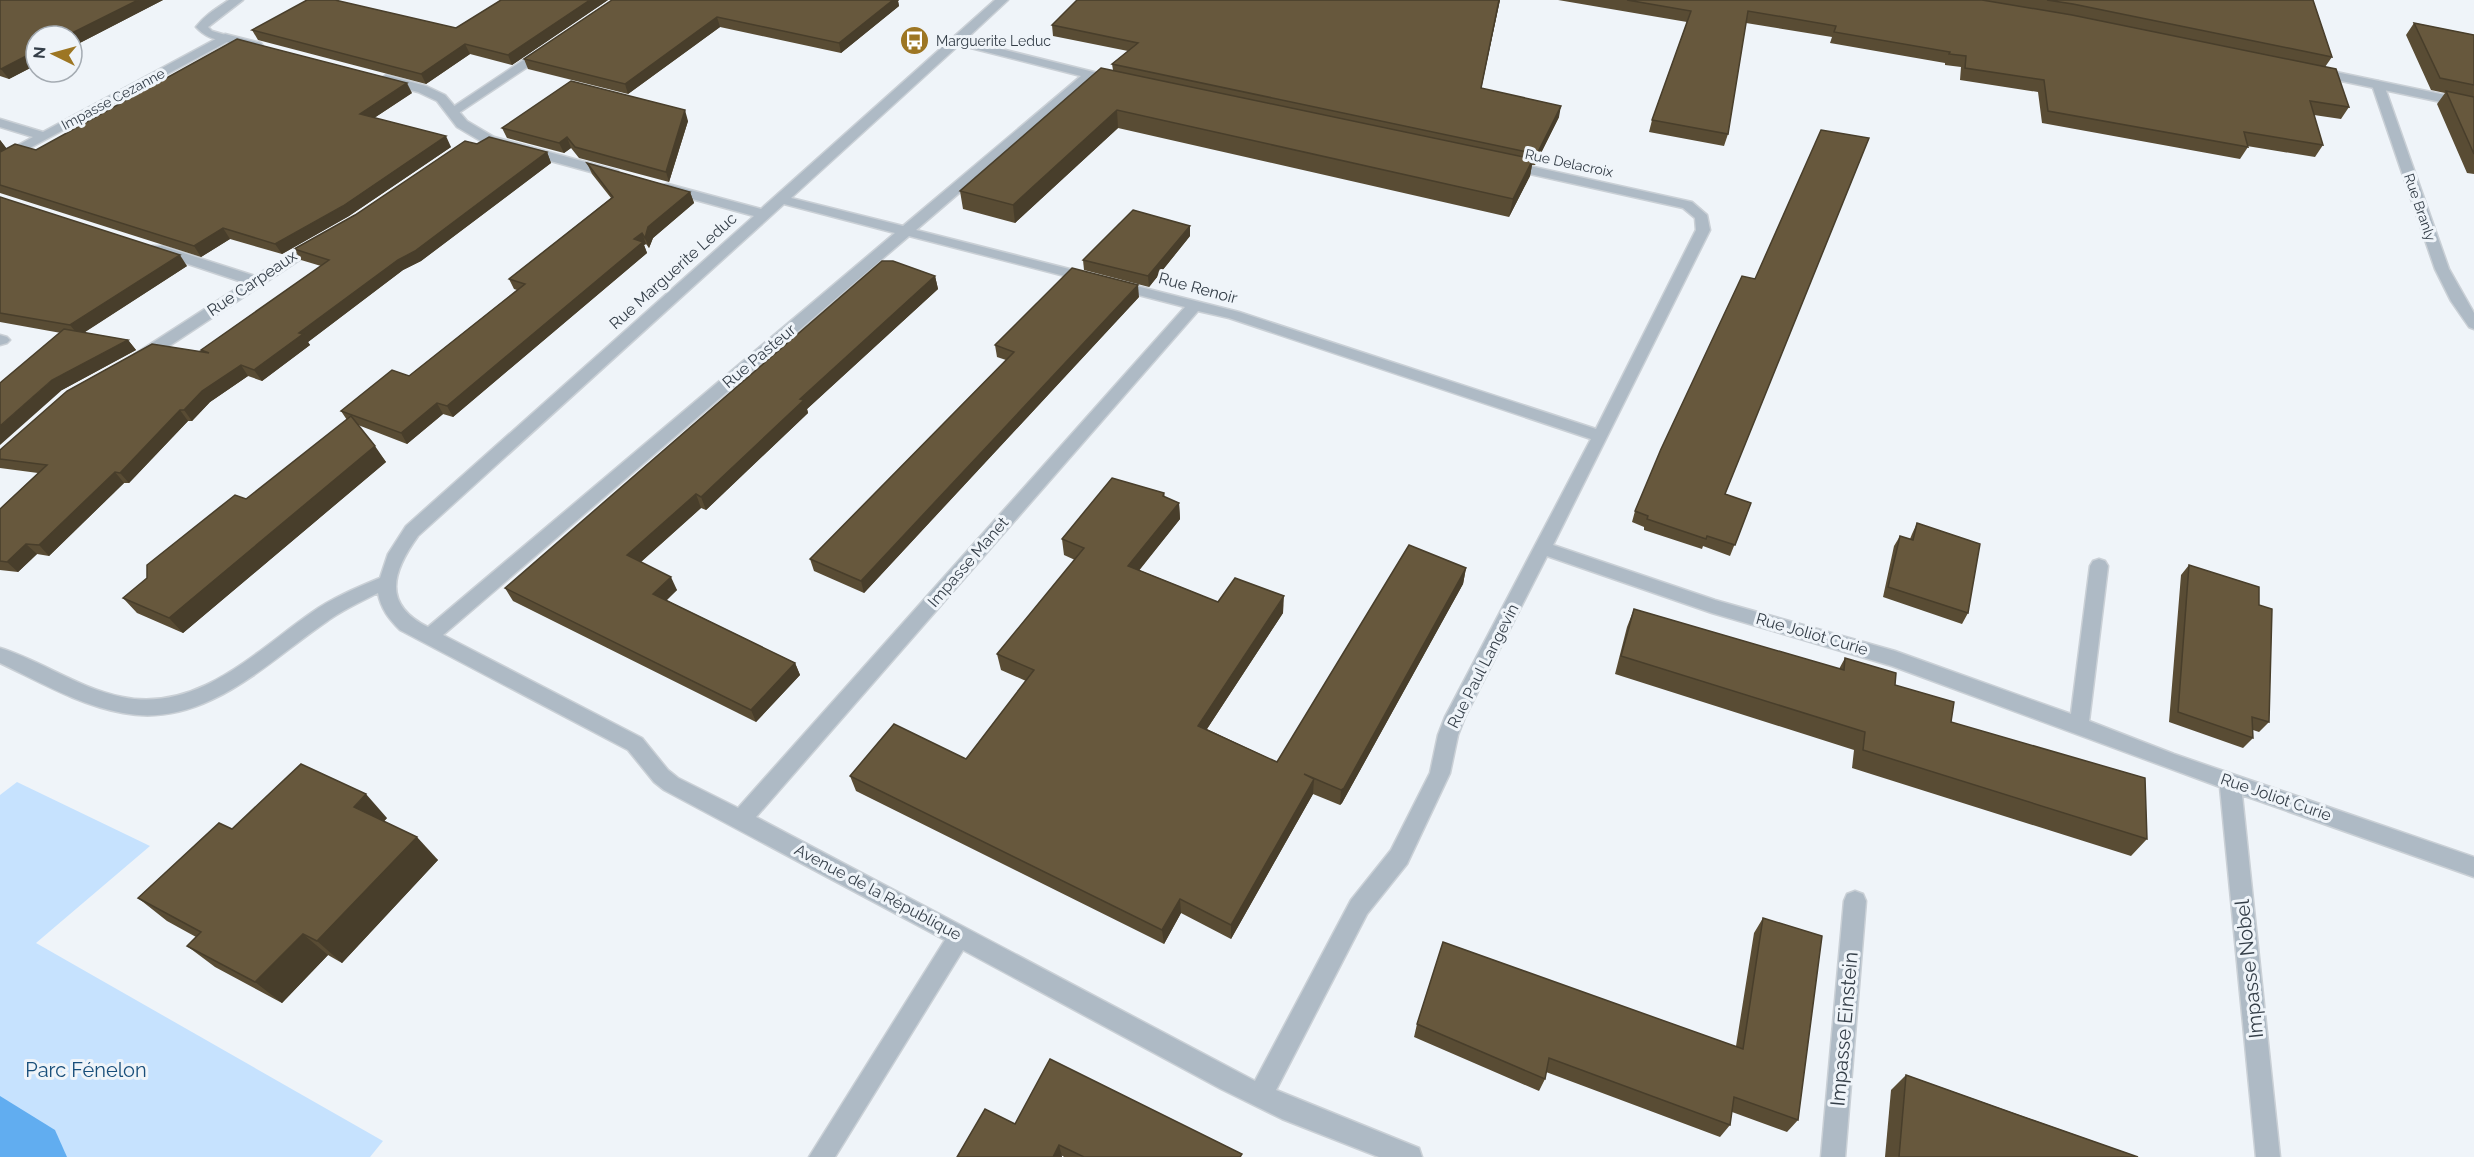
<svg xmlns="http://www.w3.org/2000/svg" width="2474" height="1157" font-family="Raleway,sans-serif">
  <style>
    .green { fill: #c6e2fe }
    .water { fill: #61adf0 }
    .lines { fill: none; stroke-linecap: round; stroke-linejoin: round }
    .service-casing { stroke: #cad0d6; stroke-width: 3 }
    .minor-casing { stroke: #cad0d6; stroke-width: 3 }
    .tertiary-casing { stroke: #cad0d6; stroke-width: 3 }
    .service { fill: #aebac5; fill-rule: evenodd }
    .minor { fill: #aebac5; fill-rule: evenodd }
    .tertiary { fill: #aebac5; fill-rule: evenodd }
    .wall { fill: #594c34 }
    .shaded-wall { fill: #483e2b }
    .building { fill: #67583d; stroke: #483e2b; stroke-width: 1.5 }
    .labels { text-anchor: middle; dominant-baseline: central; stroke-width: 6; stroke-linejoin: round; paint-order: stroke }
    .far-poi-label { font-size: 14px; fill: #343e48; stroke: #eff4f9; text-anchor: start }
    .far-street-label { font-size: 14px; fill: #343e48; stroke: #eff4f9 }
    .street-label { font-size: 16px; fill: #343e48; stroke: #eff4f9 }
    .near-street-label { font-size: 20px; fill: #343e48; stroke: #eff4f9 }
    .near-park-label { font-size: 20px; fill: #184e7a; stroke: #eff4f9 }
  </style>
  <rect width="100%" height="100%" fill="#eff4f9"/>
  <!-- green -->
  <path class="green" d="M17,782L150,846L36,943L383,1141L370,1157H0V795Z"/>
  <!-- water -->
  <path class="water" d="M0,1096L55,1130L67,1157H0Z"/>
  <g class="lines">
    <defs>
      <g id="service">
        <path d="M229,0H243L208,27L212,31L229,36V40C217,42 204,36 196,27C205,15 217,8 229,0Z"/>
        <path d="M546,45L550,46V52L457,114L453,115L447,111Z"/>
        <path d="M0,335L7,337L10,340L7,343L0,345Z"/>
        <path d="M1855,891L1863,894L1866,901L1845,1157H1821L1844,901L1847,894Z"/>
      </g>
      <g id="minor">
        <path d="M995,0H1008L965,40L1118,78L1120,81L1114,85L1092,79L916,230L1239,312L1596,429L1696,230L1695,218L1683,208L1507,169L1500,165L1507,161L1692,202L1707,215L1710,230L1553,545L1715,600L1895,651L2071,714L2090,566L2093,561L2099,559L2105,561L2108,566L2089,721L2174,754L2474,857V877L2242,795L2280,1157H2256L2220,787L1892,666L1712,613L1547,556L1465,717L1458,735L1450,773L1407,864L1367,914L1276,1090L1419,1148L1422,1157H1379L1282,1119L1221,1089L963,950L835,1157H809L945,940L664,790L654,782L628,750L400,630C389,619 381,609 378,593C360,602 342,610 326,622C266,663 204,729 123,713C79,705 40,682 0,663V648C42,661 78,688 122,697C197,713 255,652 311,613C332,598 356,588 380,578L388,554L406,526L754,216L663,191L661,188L663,185L668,184L761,209ZM959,45L1081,76L903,226L791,198ZM784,204L895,233L428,627C382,604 392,572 418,536ZM909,236L1185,307L738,808L678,778L668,770L642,738L443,635ZM1198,311L1229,318L1591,439L1445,717L1438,735L1430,773L1391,850L1351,900L1255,1081L756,817Z"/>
        <path d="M225,34L261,43L263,46L257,50L227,42L0,164V155L33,137L0,127V119L43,132Z"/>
        <path d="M386,75L426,86L445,95L467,121L494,137L618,171L620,174L613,178L484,143L457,127L437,101L418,92L382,82L380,79Z"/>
        <path d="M2378,81L2384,85L2449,269L2474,313V329L2469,327L2451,301L2435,269L2372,85Z"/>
        <path d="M317,238L324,242L322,245L145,362H135L132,358L135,354L245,283L152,252L150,249L152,246H162L255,276Z"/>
      </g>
      <path id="tertiary" d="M2317,68L2474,101V109L2313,75L2311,72Z"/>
    </defs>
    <!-- service casing -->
    <use href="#service" class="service-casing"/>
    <!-- minor casing -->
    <use href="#minor" class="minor-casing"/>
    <!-- tertiary casing -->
    <use href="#tertiary" class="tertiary-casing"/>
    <!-- service -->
    <use href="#service" class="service"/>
    <!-- minor -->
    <use href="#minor" class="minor"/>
    <!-- tertiary -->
    <use href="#tertiary" class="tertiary"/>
  </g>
  <!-- wall -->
  <g class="wall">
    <path d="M0,0H163L72,47L36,36V65L9,79L0,76Z"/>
    <path d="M501,0H608L512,65L470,54L426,84L258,40L252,30L456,28Z"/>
    <path d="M612,0H899L898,1L899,6L841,53L720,27L628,94L528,69L524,59Z"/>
    <path d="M1077,0H1500L1481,88L1559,117L1535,165H1532L1530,176L1509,217L1118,128L1015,223L963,209L960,191L1113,70L1112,64L1128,51L1053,36L1052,25Z"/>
    <path d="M1558,0H2313L2332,57L2325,67L2349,107L2341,119L2314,115L2323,145L2315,157L2247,146L2248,147L2240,159L2042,123L2038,92L1960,80L1961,67L1945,65V63L1830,43L1832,37L1746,23L1728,134L1724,146L1649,132L1652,120L1687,22Z"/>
    <path d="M2414,23L2474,35V174L2467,173L2437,104L2445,93L2431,90L2406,35Z"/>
    <path d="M412,93L374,118L451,147L349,216L282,254L230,239L201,257L0,193V140L6,148L36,150Z"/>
    <path d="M688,121L669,182L579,158L571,148L564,153L507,138L502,128Z"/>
    <path d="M477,144L547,152L551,163L421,261L403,270L308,342L310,345L262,381L248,376L210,402L192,421H188L129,483H124L49,556L37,554L18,572L0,570V509L38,473L0,468V450L203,352L201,350L321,266L301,260L294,249L355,215Z"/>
    <path d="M587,163L690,192L694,203L653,238L649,248L646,244L644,245L647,253L453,417L443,414L407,444L358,425L386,462L183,633L137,613L123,598L347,420L341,411L409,376L517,290L514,289L509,279L611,198L592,174Z"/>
    <path d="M0,197L187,266L83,333L128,340L136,350L62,390L61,333L0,322Z"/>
    <path d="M1190,236L1149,287L1084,270L1083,260Z"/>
    <path d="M935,276L938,289L807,409L808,413L706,510L701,508L641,562L677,590L666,600L795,663L800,675L756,722L513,601L505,588Z"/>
    <path d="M1139,297L864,593L814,571L810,559L1006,360L997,357L995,345Z"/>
    <path d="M1164,493L1165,497L1179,503L1180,519L1139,570L1218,602L1283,613L1207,729L1277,762L1466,568L1463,584L1342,803L1340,805L1313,794L1231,939L1181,913L1164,944L856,791L850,776L966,759L1026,681L1001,670L997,654L1075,560L1064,555L1062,539Z"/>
    <path d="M1725,495L1751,503L1730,556L1703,546L1702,549L1644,530V527L1632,522L1635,511Z"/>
    <path d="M1917,523L1968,613L1962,624L1883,597L1894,546L1900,536L1910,539L1912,534Z"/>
    <path d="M2189,565L2259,605L2269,722L2259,732L2253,730V738L2243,748L2169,722L2181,575Z"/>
    <path d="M1634,609L1839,669L1845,658L1895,685L1951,722L2147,839L2131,856L1852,768L1854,750L1615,674L1627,627Z"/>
    <path d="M387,818L384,821L438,860L342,963L328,955L282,1003L215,967L187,946L196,937L167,921L138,898L232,829Z"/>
    <path d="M1763,918L1798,1120L1787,1132L1732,1112L1730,1125L1720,1137L1546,1072L1545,1079L1539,1091L1414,1037L1417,1024L1736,1046L1754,933Z"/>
    <path d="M1906,1075L2138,1157H1885L1891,1090Z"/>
    <path d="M1015,1124L1242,1157H1064Z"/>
  </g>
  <!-- shaded-wall -->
  <g class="shaded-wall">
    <path d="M138,0H163L72,47V36H66Z"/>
    <path d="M590,0H608L512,65L508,55Z"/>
    <path d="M892,0H899L898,1L899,6L841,53L839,43Z"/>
    <path d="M1499,0H1500L1479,99L1481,88Z"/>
    <path d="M717,17L720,27L628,94L625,84Z"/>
    <path d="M465,44L470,54L426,84L421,74Z"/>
    <path d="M36,51V65L9,79L1,69Z"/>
    <path d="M407,83L412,93L365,124L360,114Z"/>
    <path d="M1561,106L1559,117L1535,165L1537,154Z"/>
    <path d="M685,110L688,121L669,182L666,172Z"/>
    <path d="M1117,110L1118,128L1015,223L1013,205Z"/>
    <path d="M446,136L451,147L349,216L282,254L275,244Z"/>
    <path d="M567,137L571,148L564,153L559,143Z"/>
    <path d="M0,140L7,149L0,153Z"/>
    <path d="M547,152L551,163L421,261L403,270L308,342L310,345L262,381L254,370L299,333L398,260Z"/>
    <path d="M1533,159L1530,176L1509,217L1513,199Z"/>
    <path d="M690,192L694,203L653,238L649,248L645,238L648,227Z"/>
    <path d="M1190,226V236L1149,287L1148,276Z"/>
    <path d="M223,228L230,239L201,257L194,246Z"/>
    <path d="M642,233L646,244L644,245L647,253L453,417L447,406Z"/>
    <path d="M180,255L187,266L79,336L70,325Z"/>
    <path d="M935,276L938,289L807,409L808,413L706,510L701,497L800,399Z"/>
    <path d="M1138,285L1139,297L864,593L861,581Z"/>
    <path d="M128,340L136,350L62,390L0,445V426L52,380Z"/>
    <path d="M241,365L248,376L210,402L192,421L184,410L202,391Z"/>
    <path d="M437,403L443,414L407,444L401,433Z"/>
    <path d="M180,410L188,421L129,483L120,473Z"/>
    <path d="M375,446L386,462L183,633L169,618Z"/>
    <path d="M115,472L124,483L49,556L39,545Z"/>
    <path d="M696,494L701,508L634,568L627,555Z"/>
    <path d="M1179,503L1180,519L1130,582L1128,566Z"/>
    <path d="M26,544L37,554L18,572L7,562Z"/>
    <path d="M1466,568L1463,584L1342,803L1340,805L1341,790Z"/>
    <path d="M671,577L677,590L660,607L653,594Z"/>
    <path d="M1284,596L1283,613L1199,741L1198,726Z"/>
    <path d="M795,663L800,675L756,722L751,710Z"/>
    <path d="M1314,779L1313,794L1231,939V925Z"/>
    <path d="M366,794L387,818L376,830L354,807Z"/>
    <path d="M417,837L438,860L342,963L317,941Z"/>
    <path d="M1180,899L1181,913L1164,944L1162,930Z"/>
    <path d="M303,934L328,955L282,1003L255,982Z"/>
    <path d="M1059,1145L1062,1156V1157H1053Z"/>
  </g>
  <!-- building -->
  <g class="building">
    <path d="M0,0H138L66,36H36V51L1,69L0,68Z"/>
    <path d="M307,0H335L456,28L501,0H590L508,55L465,44L421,74L252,30Z"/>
    <path d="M612,0H893L839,43L717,17L625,84L524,59Z"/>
    <path d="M1077,0H1499L1481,88L1561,106L1537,154L1112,64L1138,43L1052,25Z"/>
    <path d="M1627,0H1982L2072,15L2336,69L2349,107L2310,101L2323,145L2244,132L2248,147L2048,111L2044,80L1965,68L1966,56L1949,54L1950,52L1834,32L1836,26L1748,11L1728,134L1652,120L1691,11Z"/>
    <path d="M2047,0H2313L2332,57L2073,4Z"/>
    <path d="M2414,23L2474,35V85L2440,78Z"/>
    <path d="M237,39L407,83L360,114L446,136L343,206L275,244L223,228L194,246L0,185V152L15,144L36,150Z"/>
    <path d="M1101,68L1533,159L1513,199L1117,110L1013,205L960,191Z"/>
    <path d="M571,81L685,110L666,172L575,147L567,137L559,143L502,128Z"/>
    <path d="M2446,91L2474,97V154Z"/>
    <path d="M1821,130L1869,138L1725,494L1751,503L1735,545L1707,536L1706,539L1647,519L1648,516L1635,511L1661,449L1742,276L1755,279Z"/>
    <path d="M489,137L547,152L415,251L398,260L299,333L303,334L254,370L241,365L202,391L184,410H180L120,473L115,472L39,545L26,544L7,562L0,561V509L47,465L0,459V450L67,391L152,344L209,353L201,350L329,260L294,249L355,215L465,141L477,144Z"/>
    <path d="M587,163L690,192L648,227L645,238L642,233L634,239L643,242L447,406L437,403L401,433L341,411L392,370L409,376L525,284L509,279L613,197Z"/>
    <path d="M0,197L180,255L70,325L0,313Z"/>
    <path d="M1133,210L1190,226L1148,276L1083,260Z"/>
    <path d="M882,261H893L935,276L800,399L804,400L701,497L696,494L627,555L671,577L653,594L795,663L751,710L505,588Z"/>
    <path d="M1072,268L1138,285L861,581L810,559L1014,352L995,345Z"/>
    <path d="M64,329L128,340L52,380L0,426V383Z"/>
    <path d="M351,416L375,446L169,618L123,598L147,578V565L235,495L246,499Z"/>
    <path d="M1112,478L1164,493L1163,496L1179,503L1128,566L1218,602L1235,578L1284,596L1198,726L1277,762L1409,545L1466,568L1344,788L1341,790L1304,774L1314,779L1231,925L1180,899L1162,930L850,776L894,724L966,759L1034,670L997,654L1084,548L1062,539Z"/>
    <path d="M1917,523L1980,544L1968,613L1888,587L1900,536L1913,540Z"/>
    <path d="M2189,565L2259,587V605L2272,609L2269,722L2252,717L2253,738L2178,712Z"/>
    <path d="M1634,609L1844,670L1845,658L1896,673L1895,685L1954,702L1951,722L2145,778L2147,839L1863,750L1865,732L1621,656Z"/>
    <path d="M301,764L366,794L354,807L417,837L317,941L303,934L255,982L187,946L201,932L138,898L219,823L232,829Z"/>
    <path d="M1763,918L1822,936L1798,1120L1734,1097L1730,1125L1549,1058L1545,1079L1417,1024L1443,942L1743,1049Z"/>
    <path d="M1050,1059L1242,1154L1240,1157H1084L1059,1145L1053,1157H957L985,1109L1015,1124Z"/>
    <path d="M1906,1075L2018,1115L2138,1157H1899Z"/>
  </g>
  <!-- icons -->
  <defs>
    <symbol id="bus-disc" viewBox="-11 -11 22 22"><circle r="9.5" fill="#9d7623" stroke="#eff4f9"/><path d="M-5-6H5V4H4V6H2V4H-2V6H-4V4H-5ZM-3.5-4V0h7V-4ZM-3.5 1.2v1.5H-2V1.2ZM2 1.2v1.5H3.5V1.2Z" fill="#fff"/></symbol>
  </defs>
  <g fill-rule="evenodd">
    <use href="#bus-disc" x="898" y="24" width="33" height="33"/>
  </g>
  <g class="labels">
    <!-- far-poi labels -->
    <g class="far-poi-label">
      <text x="936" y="41">Marguerite Leduc</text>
    </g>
    <!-- far-street labels -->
    <g class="far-street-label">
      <text transform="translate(113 99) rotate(-28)">Impasse Cezanne</text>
      <text transform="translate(1569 163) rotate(12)">Rue Delacroix</text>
      <text transform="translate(2420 207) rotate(71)">Rue Branly</text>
    </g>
    <!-- street labels -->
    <g class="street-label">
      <text transform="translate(673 271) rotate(-42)">Rue Marguerite Leduc</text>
      <text transform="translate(252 283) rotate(-34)">Rue Carpeaux</text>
      <text transform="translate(1198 288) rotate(15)">Rue Renoir</text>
      <text transform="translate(759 356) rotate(-40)">Rue Pasteur</text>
      <text transform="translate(968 562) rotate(-49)">Impasse Manet</text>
      <text transform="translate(1812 634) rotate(16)">Rue Joliot Curie</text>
      <text transform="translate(1483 666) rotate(-63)">Rue Paul Langevin</text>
      <text transform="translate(2276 797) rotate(19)">Rue Joliot Curie</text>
      <text transform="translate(878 892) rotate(28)">Avenue de la République</text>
    </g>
    <!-- near-street labels -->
    <g class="near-street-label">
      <text transform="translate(2249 969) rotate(-96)">Impasse Nobel</text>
      <text transform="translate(1844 1029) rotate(-85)">Impasse Einstein</text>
    </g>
    <!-- near-park labels -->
    <g class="near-park-label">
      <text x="86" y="1070">Parc Fénelon</text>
    </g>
  </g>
  <!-- north arrow -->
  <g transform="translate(54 54) rotate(275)"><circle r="28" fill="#eff4f9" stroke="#a4abb2" stroke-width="1.5"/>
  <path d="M0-4.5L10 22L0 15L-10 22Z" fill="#9d7623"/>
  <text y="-9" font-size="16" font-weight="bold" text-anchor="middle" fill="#343e48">N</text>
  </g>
</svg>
